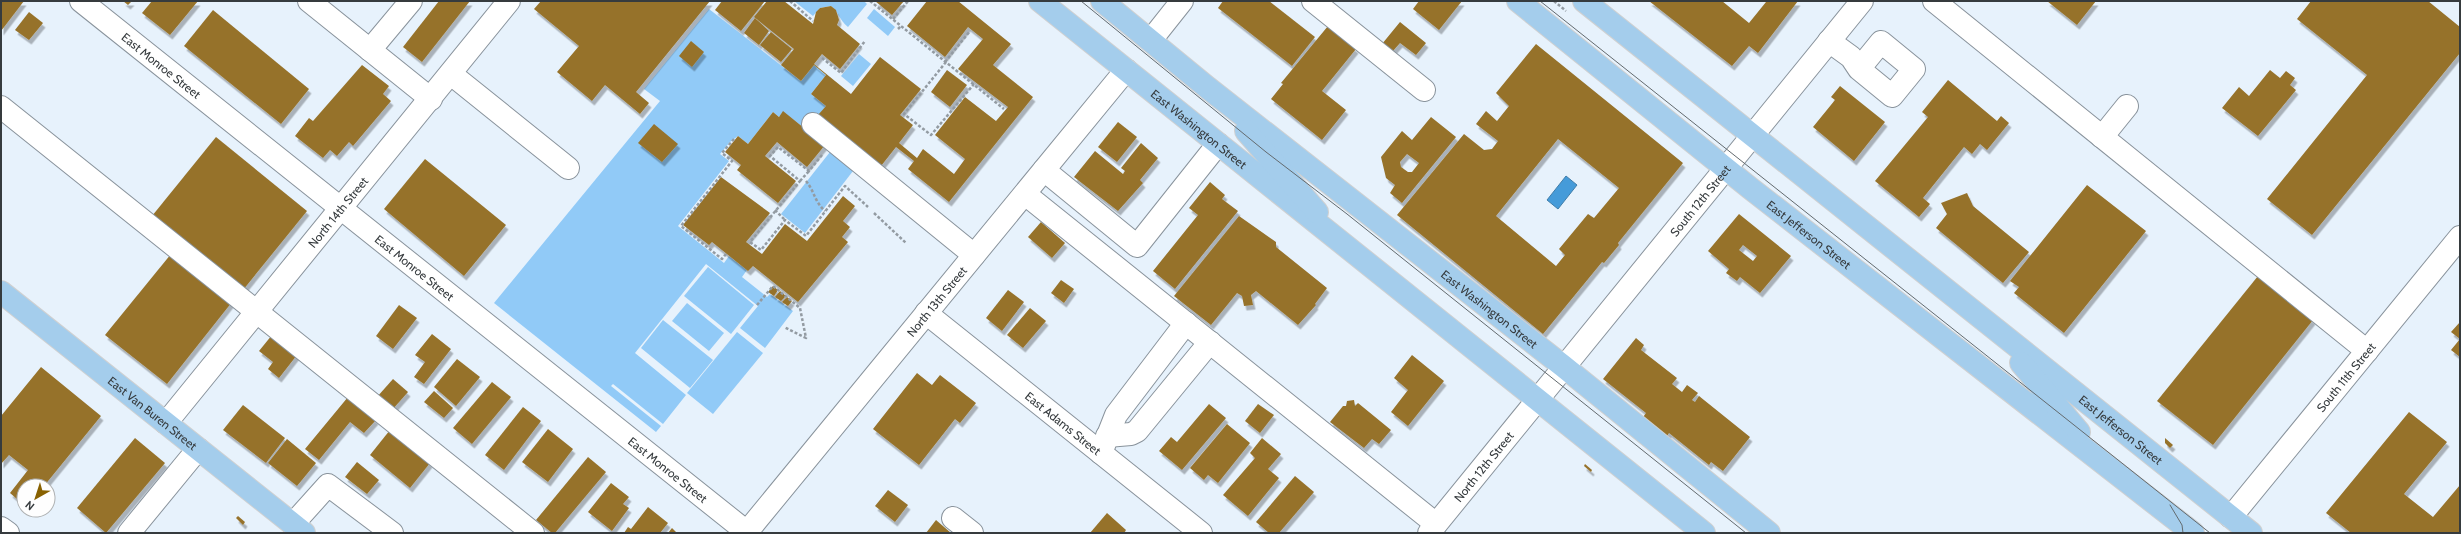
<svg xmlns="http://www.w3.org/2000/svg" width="2461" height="534" font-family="Cabin,sans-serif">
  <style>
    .green { fill: #91caf7 }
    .water { fill: #459bd9; stroke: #407eaa }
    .building { fill: #96722a; fill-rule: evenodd; filter: url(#shadow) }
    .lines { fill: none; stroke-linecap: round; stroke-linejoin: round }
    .minor-casing { stroke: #89939c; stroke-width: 24 }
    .major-casing { stroke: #cfd0d1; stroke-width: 24 }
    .path { stroke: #939ba2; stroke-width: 2.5; stroke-dasharray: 3 2; stroke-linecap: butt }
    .minor { stroke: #fff; stroke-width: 22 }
    .major { stroke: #a4cdec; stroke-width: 22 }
    .tram { stroke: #636a6e; stroke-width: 1 }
    .labels { text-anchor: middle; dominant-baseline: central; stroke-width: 4; stroke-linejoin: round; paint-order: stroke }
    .street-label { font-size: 12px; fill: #363b3e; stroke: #fefefe }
  </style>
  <defs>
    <filter id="shadow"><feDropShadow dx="2.5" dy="4.5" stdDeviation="0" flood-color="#0004"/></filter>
  </defs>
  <rect width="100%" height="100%" fill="#e7f2fc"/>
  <!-- green -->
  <g class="green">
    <path d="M794,1H864L867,4L848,27C839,20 839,12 831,6L820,8L813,16Z"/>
    <path d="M709,9L801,81L814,65L826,75L811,94L826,106L807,130L783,112L779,117L773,112L748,144L738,136L730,142L720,154L729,161L678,226L724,263L729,256L747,270L742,277L767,297L770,294L793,311L765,348L740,328L758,306L706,264L635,353L686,395L663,424L613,384L611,386L661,426L656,432L494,303L660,101L644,89Z"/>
    <path d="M874,9L895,27L888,36L867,18Z"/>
    <path d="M859,54L871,64L853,86L841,76Z"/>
    <path d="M830,152L853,171L805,233L781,214Z"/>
    <path d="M708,267L754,305L731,334L684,296Z"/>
    <path d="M687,303L724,333L709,351L672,321Z"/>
    <path d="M663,320L713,360L690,388L641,348Z"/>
    <path d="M737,332L763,353L713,414L687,393Z"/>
  </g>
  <!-- water -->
  <path class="water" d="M1566,176L1577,185L1558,209L1547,200Z"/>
  <!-- building -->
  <g class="building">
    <path d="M1,1H24L1,31Z"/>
    <path d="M123,1H132L128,5Z"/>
    <path d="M152,1H198L170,35L142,13Z"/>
    <path d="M439,1H470L422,62L403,47Z"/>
    <path d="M541,1H710L636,92L649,103L640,114L605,85L592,101L557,72L579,46L534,9Z"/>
    <path d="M722,1H765L741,31L715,10Z"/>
    <path d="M767,1H784L813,24L816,12L820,8L831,6L836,10L839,20L837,25L860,44L840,69L822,54L814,64L851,94L880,57L921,89L900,115L913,125L899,143L917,158L923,149L954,174L965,159L935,135L965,97L996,121L1008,107L958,69L983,39L968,27L945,57L907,26L927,1H958L1011,44L993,65L1033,97L949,202L908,169L914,161L896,147L881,166L818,115L826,106L811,94L826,75L814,65L801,81L781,65L794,49L754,17Z"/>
    <path d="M875,1H904L892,15Z"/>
    <path d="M1223,1H1269L1315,37L1292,66L1218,8Z"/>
    <path d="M1419,1H1462L1439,30L1413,9Z"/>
    <path d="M1649,1H1722L1749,23L1766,2L1764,1H1798L1758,53L1749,46L1732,66Z"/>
    <path d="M2047,1H2096L2077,25Z"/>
    <path d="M2311,1H2428L2460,27V53L2312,235L2267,199L2367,75L2297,19Z"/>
    <path d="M213,10L309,89L281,124L184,46Z"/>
    <path d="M29,12L43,23L29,40L15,30Z"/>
    <path d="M755,18L769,31L759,45L744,33Z"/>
    <path d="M1400,22L1426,43L1416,55L1400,43L1392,52L1382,44Z"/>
    <path d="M1328,26L1356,49L1322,91L1346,110L1322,140L1271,99L1283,84L1281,83Z"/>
    <path d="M771,32L792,49L781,62L760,45Z"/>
    <path d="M691,41L704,52L692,67L679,56Z"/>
    <path d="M1536,44L1683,163L1618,243L1619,245L1604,263L1602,262L1543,334L1397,215L1464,134L1484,150L1492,149L1498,141L1476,124L1486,111L1497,121L1509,106L1496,93ZM1558,139L1619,188L1594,218L1588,214L1559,249L1565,255L1556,266L1496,216Z"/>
    <path d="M362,65L389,86L383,94L391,101L353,146L349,142L337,156L330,150L323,158L295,136L309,118L313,121Z"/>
    <path d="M947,70L967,85L950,107L931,92Z"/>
    <path d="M2270,70L2280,78L2286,71L2295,78L2290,85L2296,90L2258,136L2222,108L2239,87L2249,96Z"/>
    <path d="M1948,80L1997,121L2001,116L2009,123L1987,150L1980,144L1972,154L1964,147L1923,198L1930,204L1919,217L1875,181L1928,117L1922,112Z"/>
    <path d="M1840,86L1885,122L1854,161L1813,127L1835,100L1831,97Z"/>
    <path d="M783,111L825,145L807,167L777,142L765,156L796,181L778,203L737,170L741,165L725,152L738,136L748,144L773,112L779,117Z"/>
    <path d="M1431,117L1456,137L1402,203L1390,193L1395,185L1386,178L1381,157L1402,131L1412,140ZM1407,154L1419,163L1412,172H1408L1401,167L1400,162Z"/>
    <path d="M1118,122L1137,137L1117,162L1098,147Z"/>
    <path d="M654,124L678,144L662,162L638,143Z"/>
    <path d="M216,137L307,211L243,290L152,216Z"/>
    <path d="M1141,143L1158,158L1140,180L1143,183L1118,211L1074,177L1095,151L1123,174L1125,171L1121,168Z"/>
    <path d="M425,159L506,225L464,276L384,209Z"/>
    <path d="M721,177L770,213L746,242L762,254L785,224L807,241L843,196L855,206L843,221L850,227L842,237L848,242L798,302L753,266L748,271L712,242L709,245L683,225Z"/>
    <path d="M1210,182L1225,195L1222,199L1238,211L1175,289L1153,271L1198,215L1189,208Z"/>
    <path d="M2087,185L2146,231L2064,333L2014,293L2019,287L2010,281Z"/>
    <path d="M1967,193L1973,206L2029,252L2003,283L1936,228L1947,214L1941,203Z"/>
    <path d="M1739,214L1791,256L1760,293L1740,277L1737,281L1726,273L1729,269L1708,251ZM1743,245L1757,256L1753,261L1739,250Z"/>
    <path d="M1239,216L1276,242V247L1327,288L1315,304L1316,305L1298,325L1256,291L1251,295L1253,305L1244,306L1242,296L1237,293L1211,325L1174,296Z"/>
    <path d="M1041,222L1065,243L1052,258L1028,237Z"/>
    <path d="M171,254L232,302L167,384L105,335Z"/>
    <path d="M2258,276L2313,320L2213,445L2157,401Z"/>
    <path d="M1061,280L1074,289L1064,303L1051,293Z"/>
    <path d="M773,286L778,290L774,296L768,292Z"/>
    <path d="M1008,290L1024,302L1002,331L986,318Z"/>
    <path d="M780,291L786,296L781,301L775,297Z"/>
    <path d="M787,297L792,301L788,306L782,302Z"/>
    <path d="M399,305L417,318L393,349L376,336Z"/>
    <path d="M1030,308L1046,321L1023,348L1007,335Z"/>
    <path d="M2460,322V357L2451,350L2460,339L2451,332Z"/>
    <path d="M432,334L451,349L424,384L414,377L425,362L415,355Z"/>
    <path d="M272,335L297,355L279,378L268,369L273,362L259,351Z"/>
    <path d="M1636,338L1644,345L1641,350L1677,378L1672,384L1682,392L1687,385L1698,393L1692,400L1695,402L1699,396L1750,437L1723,471L1711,462L1709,465L1669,433L1665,439L1641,420L1646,413L1603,379Z"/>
    <path d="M1412,355L1444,381L1408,426L1391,412L1408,390L1394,378Z"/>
    <path d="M457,359L480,377L456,406L434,387Z"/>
    <path d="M41,367L101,416L44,486H24V505L10,493L28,470L9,455L1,464V416Z"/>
    <path d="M917,373L932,385L940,375L976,403L960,423L955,419L919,465L873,429Z"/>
    <path d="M393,379L408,392L392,410L377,397Z"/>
    <path d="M492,382L511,397L472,444L453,428Z"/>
    <path d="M434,391L453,408L444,418L424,402Z"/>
    <path d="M348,397L376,420L364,433L350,422L319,460L305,449Z"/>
    <path d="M1354,400L1355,406L1358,403L1391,430L1379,444L1372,439L1364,448L1330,422L1343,406H1346L1347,401Z"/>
    <path d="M1209,404L1226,418L1182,470L1159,451L1171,437L1177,442Z"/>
    <path d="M1258,404L1274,415L1260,433L1245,421Z"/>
    <path d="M243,405L285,438L266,463L223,430Z"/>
    <path d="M523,407L541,421L504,470L485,455Z"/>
    <path d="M2409,412L2447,442L2404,494L2433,517L2460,485V533H2351L2326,513Z"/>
    <path d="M1227,424L1250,443L1218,483L1208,475L1204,480L1190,468Z"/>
    <path d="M548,429L573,449L548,482L522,462Z"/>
    <path d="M390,430L430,463L410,488L370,455Z"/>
    <path d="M135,438L165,463L106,533L77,508Z"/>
    <path d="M1262,438L1281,454L1268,469L1279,478L1248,516L1223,495L1255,458L1250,453Z"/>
    <path d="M2165,438L2173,445L2170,448L2165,443Z"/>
    <path d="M287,439L316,463L297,486L268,463Z"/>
    <path d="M588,457L606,472L555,533H552L536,520Z"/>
    <path d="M357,462L379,480L367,494L345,477Z"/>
    <path d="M1585,464L1592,470L1591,472L1584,466Z"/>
    <path d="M1295,476L1314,492L1279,533H1269L1256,522Z"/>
    <path d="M611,483L629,497L623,504L629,508L612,531L588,512Z"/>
    <path d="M888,490L908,505L895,522L875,506Z"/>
    <path d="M648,507L668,523L660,533H624L628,527L631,529Z"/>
    <path d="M1107,513L1126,530L1124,533H1090Z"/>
    <path d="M238,516L245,522L243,525L236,518Z"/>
    <path d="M936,520L951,533H926Z"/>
    <path d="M672,528L677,533H668Z"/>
  </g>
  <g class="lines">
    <defs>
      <g id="minor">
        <path id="s1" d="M81,1L748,533"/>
        <path d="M309,1L431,99"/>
        <path d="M1313,1L1424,90"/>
        <path d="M1934,1L2367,351"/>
        <path d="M1151,40L1182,1"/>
        <path d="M1829,41L1851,57L1859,69L1892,96L1914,69L1881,42L1859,69"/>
        <path d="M370,50L411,1"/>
        <path d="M451,74L568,168"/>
        <path d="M1,107L533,533"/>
        <path d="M813,124L974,255"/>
        <path d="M2102,137L2127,106"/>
        <path d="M1044,170L1137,246L1218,144"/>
        <path d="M1025,194L1436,524"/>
        <path id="s2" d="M926,313L1201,533"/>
        <path id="s3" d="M166,423L509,1"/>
        <path d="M1107,436L1131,434L1137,431L1210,342"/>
        <path d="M1101,453L1116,415L1186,323"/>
        <path id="s4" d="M2231,517L2460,237"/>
        <path d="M953,518L972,533"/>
        <path d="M293,524L328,485L392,533"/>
        <path d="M1,528L8,533"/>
        <path d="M129,533L198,449"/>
        <path id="s5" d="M746,533L1126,70"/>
        <path id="s6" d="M1429,533L1862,1"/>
      </g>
      <g id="major">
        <path id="s7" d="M1040,1L1704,533"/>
        <path id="s8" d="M1102,1L1208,88L1563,366L1769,533"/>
        <path id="s9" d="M1518,1L1750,188L2193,533"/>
        <path id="s10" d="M1584,1L2251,533"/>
        <path d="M1246,131L1317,212"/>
        <path id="s11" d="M1,292L304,533"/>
        <path d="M2021,363L2079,432"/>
      </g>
    </defs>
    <!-- minor casing -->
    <use href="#minor" class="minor-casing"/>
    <!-- major casing -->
    <use href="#major" class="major-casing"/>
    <!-- path -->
    <g class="path">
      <path d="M790,1L813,21"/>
      <path d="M870,1L1004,109"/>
      <path d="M1554,1L1566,11"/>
      <path d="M893,19L908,1"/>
      <path d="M898,29L901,26"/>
      <path d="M822,58L841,73L865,41"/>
      <path d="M945,62L970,31"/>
      <path d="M946,62L904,114L931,135L974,84"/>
      <path d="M822,155L809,171L778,147L770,156L800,181L750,242L761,250L785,220L806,236L845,186L868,207"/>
      <path d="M800,181L809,171"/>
      <path d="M806,181C815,192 814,201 825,211"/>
      <path d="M775,210L785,220"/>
      <path d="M874,213L906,243"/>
      <path d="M726,254L722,259L681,226L732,161L722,153L734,139"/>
      <path d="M757,305L773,286L800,308L806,338L784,327"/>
    </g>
    <!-- minor -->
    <use href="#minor" class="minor"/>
    <!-- major -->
    <use href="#major" class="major"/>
    <!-- tram -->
    <g class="tram">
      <path d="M1081,1L1266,152L1347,214L1746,533"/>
      <path d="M1540,1L2210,533"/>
      <path d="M2170,505L2182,525L2183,533"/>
    </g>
  </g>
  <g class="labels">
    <!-- street labels -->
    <g class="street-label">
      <text stroke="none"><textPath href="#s1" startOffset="103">East Monroe Street</textPath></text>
      <text stroke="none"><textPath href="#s7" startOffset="204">East Washington Street</textPath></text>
      <text stroke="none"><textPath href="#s6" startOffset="429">South 12th Street</textPath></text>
      <text stroke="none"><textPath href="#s3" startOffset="272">North 14th Street</textPath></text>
      <text stroke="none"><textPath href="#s9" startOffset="373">East Jefferson Street</textPath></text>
      <text stroke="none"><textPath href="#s1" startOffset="427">East Monroe Street</textPath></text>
      <text stroke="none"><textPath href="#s5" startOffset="300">North 13th Street</textPath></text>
      <text stroke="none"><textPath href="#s8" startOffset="495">East Washington Street</textPath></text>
      <text stroke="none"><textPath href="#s4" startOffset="181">South 11th Street</textPath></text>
      <text stroke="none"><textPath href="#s11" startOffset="194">East Van Buren Street</textPath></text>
      <text stroke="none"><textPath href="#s2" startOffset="176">East Adams Street</textPath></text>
      <text stroke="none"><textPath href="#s10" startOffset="687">East Jefferson Street</textPath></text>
      <text stroke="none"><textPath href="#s6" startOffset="86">North 12th Street</textPath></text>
      <text stroke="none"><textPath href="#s1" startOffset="751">East Monroe Street</textPath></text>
    </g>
  </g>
  <!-- border -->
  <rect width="2461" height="534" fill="none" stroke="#363b3e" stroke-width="4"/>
  <!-- north arrow -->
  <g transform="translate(36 498) rotate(219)"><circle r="19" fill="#fefefe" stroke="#aeb0b1"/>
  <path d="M0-3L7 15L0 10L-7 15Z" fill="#886100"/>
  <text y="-6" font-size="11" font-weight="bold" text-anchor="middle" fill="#363b3e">N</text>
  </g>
</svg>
